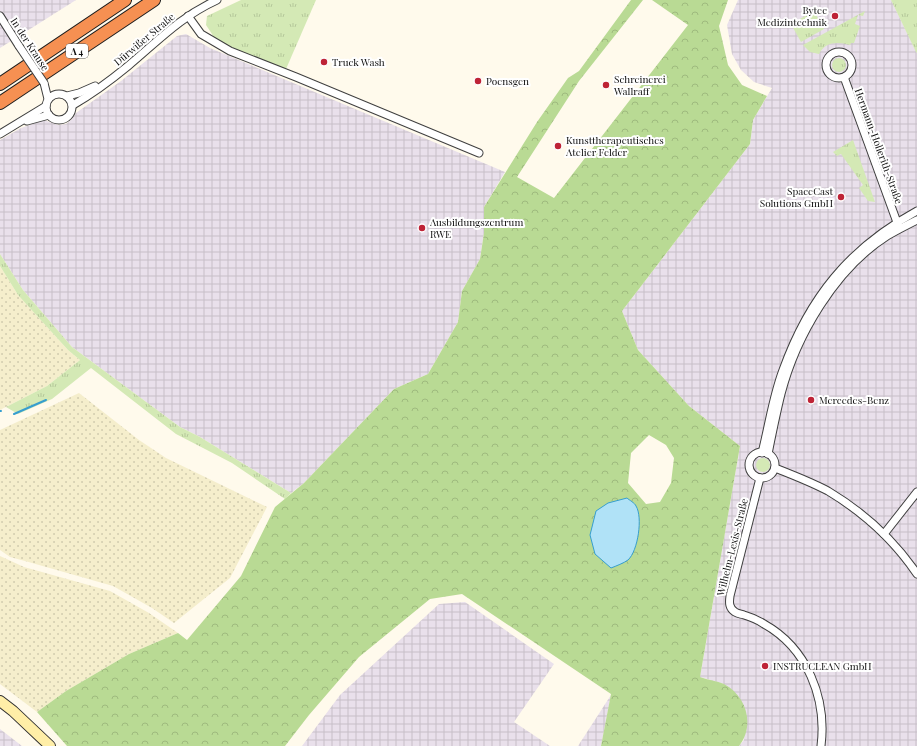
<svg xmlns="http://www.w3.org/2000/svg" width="917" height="746" font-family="'Playfair Display',serif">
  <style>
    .industrial { fill: url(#industrial-grid) }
    .farmland { fill: url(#farmland-dots) }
    .grass { fill: url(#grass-tufts) }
    .forest { fill: url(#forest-crowns); fill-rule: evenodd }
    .water { fill: #b0e2f7; stroke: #369ecf }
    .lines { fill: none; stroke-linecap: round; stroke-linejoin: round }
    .stream { stroke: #369ecf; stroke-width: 2 }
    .street-casing { stroke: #3f3f3f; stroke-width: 9 }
    .secondary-casing { stroke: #2e2e2e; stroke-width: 12 }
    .highway-casing { stroke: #1d1d1d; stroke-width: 14 }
    .street { stroke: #fff; stroke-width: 7 }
    .secondary { stroke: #ffeea7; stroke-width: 10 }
    .highway { stroke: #f69052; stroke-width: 12 }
    .street-bridge-casing { stroke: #3f3f3f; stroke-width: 9; stroke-linecap: butt }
    .street-bridge { stroke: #fff; stroke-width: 7 }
    .poi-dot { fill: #be2336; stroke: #fff; stroke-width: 1.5 }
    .labels { text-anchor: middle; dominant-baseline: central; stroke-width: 4; stroke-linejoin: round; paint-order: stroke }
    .shield { fill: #fff; stroke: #555; stroke-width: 1 }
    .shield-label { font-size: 9px; font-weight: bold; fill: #0c0c0c }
    .poi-label { font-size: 10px; fill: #0c0c0c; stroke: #fff; text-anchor: start }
    .street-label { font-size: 10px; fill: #0c0c0c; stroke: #fff }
  </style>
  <defs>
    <pattern id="industrial-grid" width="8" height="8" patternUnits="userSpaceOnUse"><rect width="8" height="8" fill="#e9e0eb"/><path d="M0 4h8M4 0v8" fill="none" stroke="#c7bfc8"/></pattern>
    <pattern id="farmland-dots" width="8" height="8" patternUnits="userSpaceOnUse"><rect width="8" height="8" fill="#f5eecc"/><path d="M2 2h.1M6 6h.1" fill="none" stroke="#d1cbae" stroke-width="1.8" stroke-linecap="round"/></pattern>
    <pattern id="grass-tufts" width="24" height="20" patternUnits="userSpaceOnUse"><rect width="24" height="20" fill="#d4e9b5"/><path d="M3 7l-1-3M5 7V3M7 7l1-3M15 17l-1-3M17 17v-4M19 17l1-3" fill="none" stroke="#b5c79a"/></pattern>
    <pattern id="forest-crowns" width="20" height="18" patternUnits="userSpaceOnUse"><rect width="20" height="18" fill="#b9da94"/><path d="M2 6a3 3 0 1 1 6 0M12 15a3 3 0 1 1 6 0" fill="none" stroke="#9eba7e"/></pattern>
  </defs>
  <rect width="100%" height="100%" fill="#fffaec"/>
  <!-- industrial -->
  <g class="industrial">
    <path d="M0,0H76L0,48Z"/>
    <path d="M738,0H891L917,53V746H739L744,740L724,684L700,677L740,446L689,406L638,350L622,311L750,144L753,120L772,88L754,82L741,70L732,54L727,25Z"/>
    <path d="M186,34L210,48L505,172L484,207V233L480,259L462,291L458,322L428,374L394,389L304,483L291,493L200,437L180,427L72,347L23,290L0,254V140L21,128L44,120L58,125L66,124L72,119L76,113L121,81L177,36Z"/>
    <path d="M465,602L554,664L514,722L550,746H302L340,695L439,604Z"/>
    <path d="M611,695L601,746H578Z"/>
    <path d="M0,729L22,746H0Z"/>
  </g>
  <!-- farmland -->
  <g class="farmland">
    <path d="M0,266L18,295L68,350L80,360L47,386L0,410Z"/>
    <path d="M79,393L139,440L166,458L267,507L230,578L174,623L152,608L113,586L25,561L10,557L0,550V430Z"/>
    <path d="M0,556L24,567L110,591L149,613L178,633L129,654L66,691L37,712L0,684Z"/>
  </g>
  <!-- grass -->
  <g class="grass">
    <path d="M241,0H316L286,69L231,48L214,37L206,25L207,16Z"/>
    <path d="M891,0H917V53L916,52Z"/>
    <path d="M814,11L824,29L801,42L791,24Z"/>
    <path d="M865,11L863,16L858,15L855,24L860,26L854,43H851L850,45C838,42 826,41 819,54L810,52L803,45Z"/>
    <circle cx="839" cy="65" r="7"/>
    <path d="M853,140L875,202L868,201L859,188L863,185L841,154L837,156L833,152Z"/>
    <path d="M0,254L23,290L72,347L180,427L200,437L291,493L285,499L232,463L176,434L91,368L52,399L18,414L6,407L47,386L80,360L68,350L18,295L0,266Z"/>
    <circle cx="763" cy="465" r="7"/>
  </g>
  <!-- forest -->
  <path class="forest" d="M631,0H643L579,81L517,177L554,198L688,25L652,0H728L719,26L728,65L742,85L767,96L753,120L750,144L622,311L638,350L689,406L740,446L700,677C708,680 717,681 724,684C747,696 755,726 739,746H601L611,694L462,594L430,599L359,657L309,715L285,746H67L37,712L66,691L129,654L178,633L187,640L241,576L275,507L304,483L394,389L428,374L458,322L462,291L480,259L484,233V207L537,122L568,78L579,71ZM649,435L666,445L674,458L671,483L660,502L646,504L628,483L631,453Z"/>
  <!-- water -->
  <path class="water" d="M627,498C629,500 635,503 636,506C643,517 638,551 628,560C624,563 616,566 611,568L595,554L590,535L596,511L608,503Z"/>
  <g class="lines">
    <!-- stream -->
    <g class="stream">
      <path d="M0,411H1"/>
      <path d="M14,414L46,400"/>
    </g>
    <defs>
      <g id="street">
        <path d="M0,16L19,46"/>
        <path d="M188,16L201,34L230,51L296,77L479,153"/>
        <circle cx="839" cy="65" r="13"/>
        <path d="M844,77L898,225"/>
        <path d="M44,83L48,99"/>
        <circle cx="59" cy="107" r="13"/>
        <path d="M67,96L79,93L95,86"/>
        <path d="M73,105C92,94 111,80 128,66C158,41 180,17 217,0"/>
        <path d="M27,121L49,115"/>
        <path d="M0,134L46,106"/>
        <circle cx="762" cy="465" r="13"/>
        <path d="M762,453C769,425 773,396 783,370C809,298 849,248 917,211"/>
        <path d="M768,454C772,434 776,414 781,394C796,336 835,269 887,236C897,230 907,225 917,220"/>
        <path d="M775,468C793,475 811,482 828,491C863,512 894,540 917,574"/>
        <path d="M760,478L730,596C729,603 729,608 735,612C738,614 741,614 744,615C751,617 758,620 764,624C807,648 827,698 821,746"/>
        <path d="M884,534L917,492"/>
      </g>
      <path id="secondary" d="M0,701L13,711L50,746"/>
      <g id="highway">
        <path d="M0,84L125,0"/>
        <path d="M0,103L154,0"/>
      </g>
    </defs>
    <!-- street casing -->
    <use href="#street" class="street-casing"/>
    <!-- secondary casing -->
    <use href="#secondary" class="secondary-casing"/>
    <!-- highway casing -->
    <use href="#highway" class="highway-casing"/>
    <!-- street -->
    <use href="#street" class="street"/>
    <!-- secondary -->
    <use href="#secondary" class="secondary"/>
    <!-- highway -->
    <use href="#highway" class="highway"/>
    <defs>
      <path id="street-bridge" d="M19,46L44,83"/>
    </defs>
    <!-- street-bridge casing -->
    <use href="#street-bridge" class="street-bridge-casing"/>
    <!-- street-bridge -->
    <use href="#street-bridge" class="street-bridge"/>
  </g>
  <!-- markers -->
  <g class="poi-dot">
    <circle cx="835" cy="16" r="4"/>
    <circle cx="324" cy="62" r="4"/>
    <circle cx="478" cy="81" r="4"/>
    <circle cx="606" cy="85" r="4"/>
    <circle cx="558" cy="146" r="4"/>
    <circle cx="841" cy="197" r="4"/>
    <circle cx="422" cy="228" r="4"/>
    <circle cx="811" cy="400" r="4"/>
    <circle cx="765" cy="666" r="4"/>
  </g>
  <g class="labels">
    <!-- shield labels -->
    <rect class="shield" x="66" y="44" width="22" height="14" rx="3"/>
    <g class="shield-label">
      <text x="77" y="51">A 4</text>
    </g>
    <!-- poi labels -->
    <g class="poi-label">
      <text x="827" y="10" text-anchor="end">Bytec<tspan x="827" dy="12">Medizintechnik</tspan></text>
      <text x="332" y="62">Truck Wash</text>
      <text x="614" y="79">Schreinerei<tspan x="614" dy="12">Wallraff</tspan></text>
      <text x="486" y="81">Poensgen</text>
      <text x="566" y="140">Kunsttherapeutisches<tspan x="566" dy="12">Atelier Felder</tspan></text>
      <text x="833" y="191" text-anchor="end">SpaceCast<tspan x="833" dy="12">Solutions GmbH</tspan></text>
      <text x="430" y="222">Ausbildungszentrum<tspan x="430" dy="12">RWE</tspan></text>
      <text x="819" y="400">Mercedes-Benz</text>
      <text x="773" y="666">INSTRUCLEAN GmbH</text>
    </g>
    <!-- street labels -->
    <g class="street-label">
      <text transform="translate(144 39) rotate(-40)">Dürwißer Straße</text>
      <text transform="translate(30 44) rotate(57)">In der Krause</text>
      <text transform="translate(879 146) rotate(70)">Hermann-Hollerith-Straße</text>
      <text transform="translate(732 547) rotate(-76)">Wilhelm-Lexis-Straße</text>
    </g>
  </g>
</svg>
